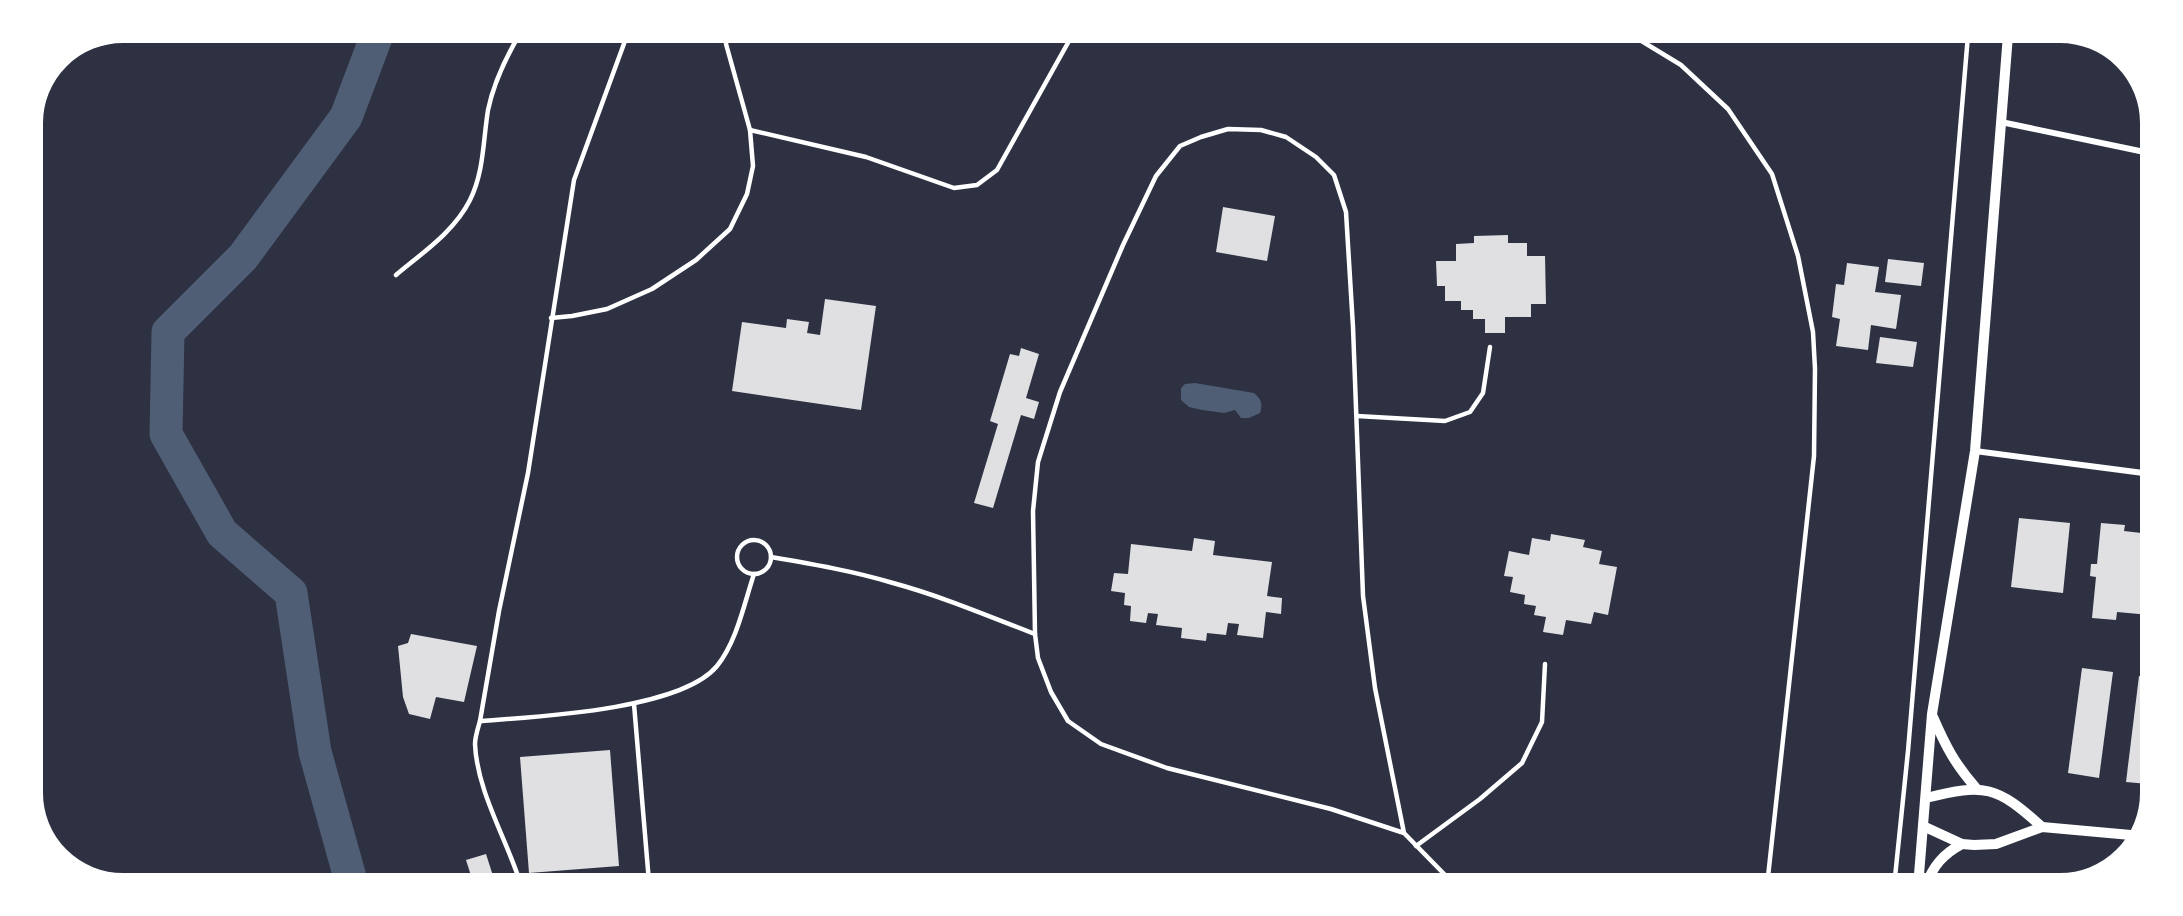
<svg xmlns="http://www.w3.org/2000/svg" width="2183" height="916" font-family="Ubuntu,sans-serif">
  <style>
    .water { fill: #4f5d75 }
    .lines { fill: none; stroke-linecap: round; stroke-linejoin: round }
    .river { stroke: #4f5d75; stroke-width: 33 }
    .building { fill: #e0e0e3 }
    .service { stroke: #fff; stroke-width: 4.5 }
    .minor { stroke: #fff; stroke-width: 6 }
    .tertiary { stroke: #fff; stroke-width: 10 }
    .rim { fill: none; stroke: #fff; stroke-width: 8 }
  </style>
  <rect width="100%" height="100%" fill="#2d3142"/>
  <!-- water -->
  <path class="water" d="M1195,383L1254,393C1261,399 1263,403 1260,413L1249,418H1241L1235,410L1224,413L1202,410L1189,407L1181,400V388L1185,384Z"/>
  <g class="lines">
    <!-- river -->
    <path class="river" d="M351,881L315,752L291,593L222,533L166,434L168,332L243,257L346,117L377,35L376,29"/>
  </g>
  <!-- building -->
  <g class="building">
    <path d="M1223,207L1275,216L1267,261L1216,252Z"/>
    <path d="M1508,235V243H1527V256H1545L1546,304H1531V317H1505V333H1485V319H1473V310H1461V301H1445V286H1437L1436,261H1456V244L1474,243V236Z"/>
    <path d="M1888,259L1924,263L1921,286L1885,282Z"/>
    <path d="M1847,263L1879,267L1875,292L1901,295L1896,329L1871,325L1868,350L1836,346L1840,319L1832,317L1836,284L1844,285Z"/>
    <path d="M825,299L876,306L861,410L732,391L742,322L786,328L787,319L809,322L807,333L820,335Z"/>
    <path d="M1880,337L1917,342L1913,367L1876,363Z"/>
    <path d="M1021,348L1039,354L1026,398L1039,402L1034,419L1021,415L993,508L974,503L998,424L990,421L1010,354L1019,356Z"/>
    <path d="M2019,518L2070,523L2063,593L2011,587Z"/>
    <path d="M2101,523L2125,525L2124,531L2150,534V556H2148V563H2150L2149,585H2144V590L2150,591V615L2117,612L2116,620L2092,618L2096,577L2090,576L2091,564H2097Z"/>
    <path d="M1551,534L1585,540L1583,547L1602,551L1599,564L1617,567L1608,615L1594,612L1591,624L1566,620L1563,635L1543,632L1546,617L1534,615L1536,606L1524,604L1525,595L1510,592L1513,577L1504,576L1509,551L1529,555L1532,538L1550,541Z"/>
    <path d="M1194,538L1215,541L1213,555L1272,562L1267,596L1282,598L1281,614L1266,612L1263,638L1237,635L1239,624L1228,623L1226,635L1207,633L1206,641L1181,638L1182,628L1156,625L1158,614L1148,613L1146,623L1130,621L1131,606L1124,605L1125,593L1111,591L1114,573L1128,574L1131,544L1192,551Z"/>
    <path d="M411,634L477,646L464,702L436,697L430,719L409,714L403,697L398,646L408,643Z"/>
    <path d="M2082,668L2113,672L2099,778L2068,773Z"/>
    <path d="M2139,676L2149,677L2148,784L2126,782Z"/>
    <path d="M610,750L619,866L529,873L520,757Z"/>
    <path d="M486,854L495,882H473L466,860Z"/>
  </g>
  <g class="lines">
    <!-- service -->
    <g class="service">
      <path d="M629,30L574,180L528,473L499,611L480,721C535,717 681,710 717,666C737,641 744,604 754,574"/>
      <path d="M1630,34L1681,65L1728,109L1772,174L1798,256L1813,332L1815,369L1814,456L1767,886"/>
      <path d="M750,130L866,157L954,188L977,185L997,170L1074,32"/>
      <path d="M396,275C422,253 454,232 470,200C484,172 483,141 488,110C494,81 507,55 522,30"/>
      <path d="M551,318L572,316L607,309L652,289L696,260L730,229L747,194L753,166L750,130L726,44L728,31"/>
      <path d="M1357,416L1445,421L1470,412L1483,393L1490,347"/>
      <circle cx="754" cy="557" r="17"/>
      <path d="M771,557C812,564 853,571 893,583C941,596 988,616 1035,634"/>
      <path d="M634,704L649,882"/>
      <path d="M480,721C478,728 475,737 475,744C477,791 506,838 520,882"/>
      <path d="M1404,833L1375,688L1363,596L1353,327L1346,212L1334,175L1316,157L1286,137L1261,130L1228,129L1201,137L1180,146L1156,176L1123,245L1060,392L1038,462L1033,511L1035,634L1038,658L1051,692L1068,721L1101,744L1167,768L1331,809L1404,833L1448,878L1452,885"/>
      <path d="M1416,846L1480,799L1522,763L1542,722L1545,664"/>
      <path d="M1894,887L1908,751L1968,35"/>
    </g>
    <!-- minor -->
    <g class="minor">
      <path d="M2001,122L2154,154"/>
      <path d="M1975,451L2151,474"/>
    </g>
    <!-- tertiary -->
    <g class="tertiary">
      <path d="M1933,717C1946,747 1955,764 1976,788"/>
      <path d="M1926,798C1985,783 1997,786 2042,827"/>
      <path d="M1923,826L1962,844L1974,845L1996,844L2042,827L2142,836"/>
      <path d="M1918,887L1932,714L1975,451L2008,35"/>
      <path d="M1925,887C1933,866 1943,854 1962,844"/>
    </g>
  </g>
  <!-- crop -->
  <path d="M0 0H2183V916H0ZM123 39H2060A84 84 0 0 1 2144 123V793A84 84 0 0 1 2060 877H123A84 84 0 0 1 39 793V123A84 84 0 0 1 123 39Z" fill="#fff" fill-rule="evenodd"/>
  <path class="rim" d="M123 39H2060A84 84 0 0 1 2144 123V793A84 84 0 0 1 2060 877H123A84 84 0 0 1 39 793V123A84 84 0 0 1 123 39Z"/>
</svg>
